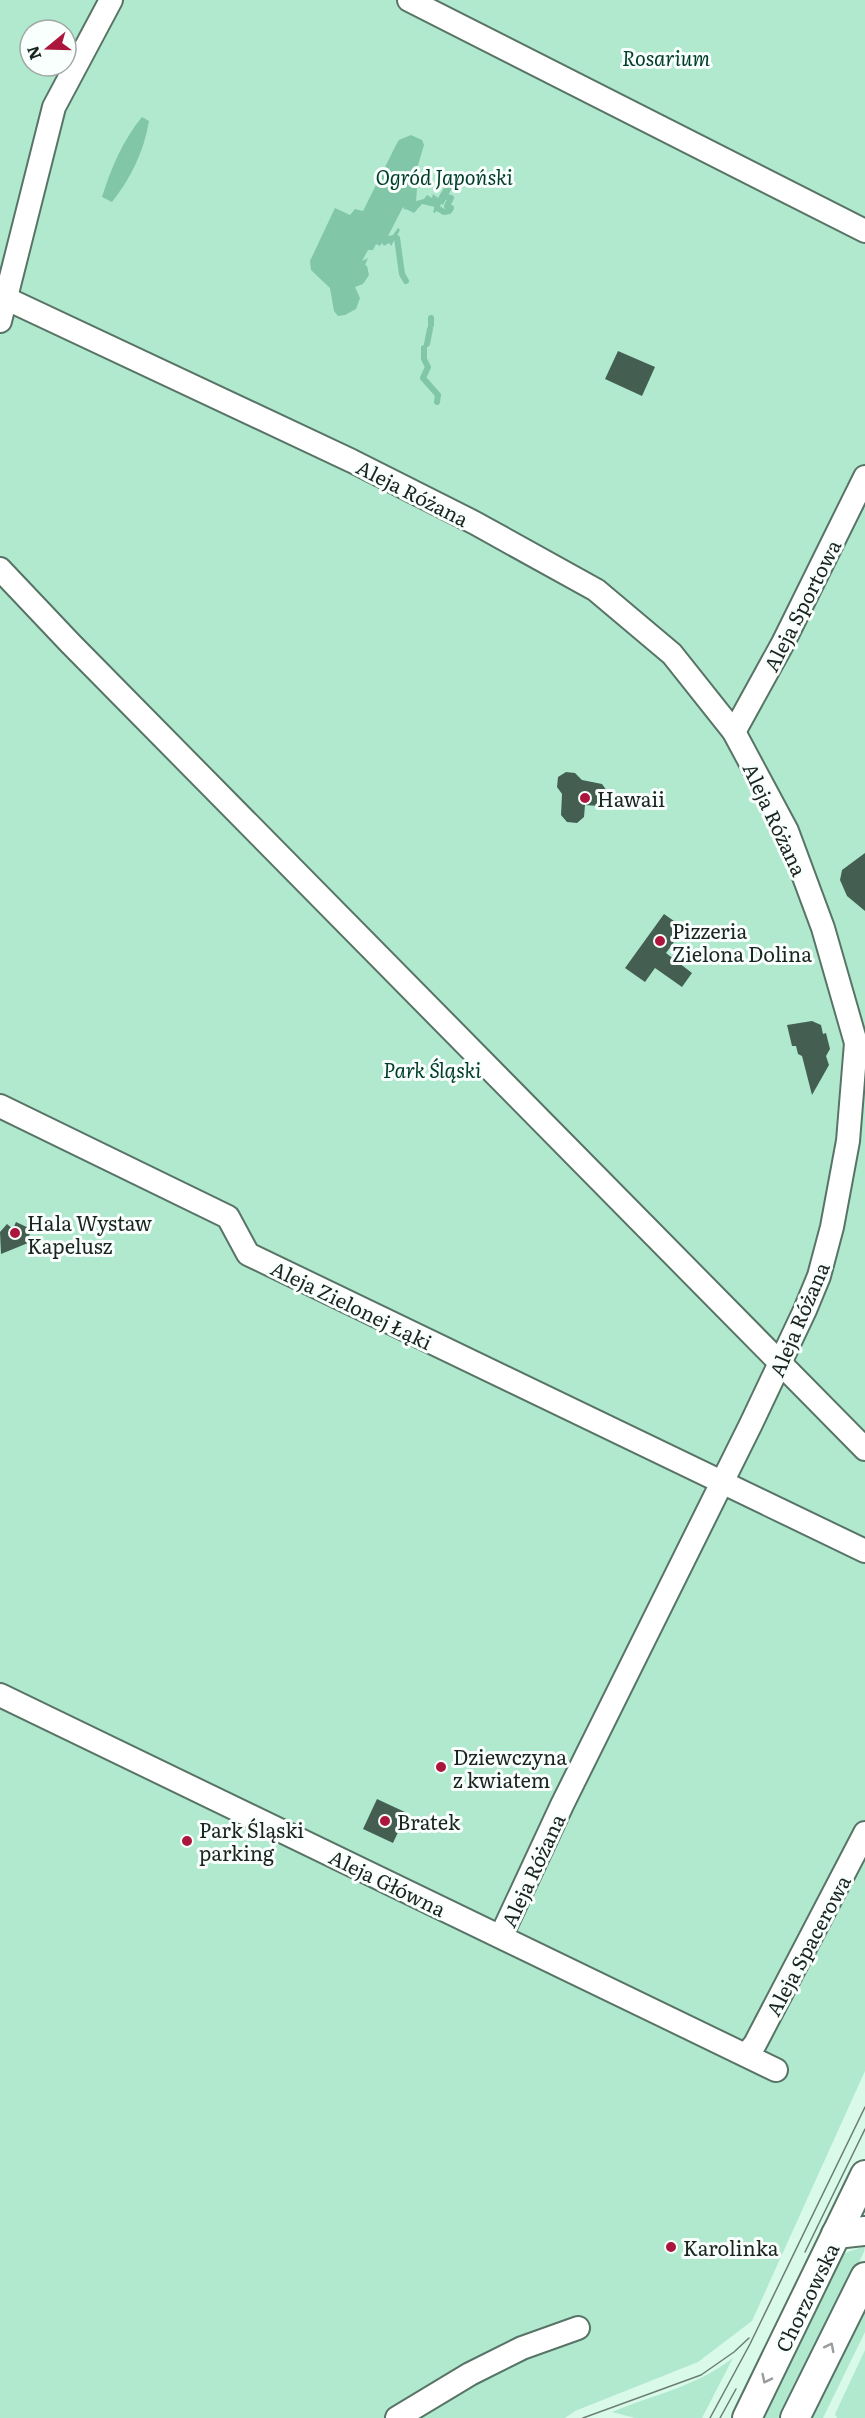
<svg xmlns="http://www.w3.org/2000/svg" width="865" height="2418" font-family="Literata,serif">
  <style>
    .green { fill: #b1e9cf; fill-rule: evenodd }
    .water { fill: #80c6a7 }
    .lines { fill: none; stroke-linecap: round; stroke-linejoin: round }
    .stream { stroke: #80c6a7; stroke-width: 6 }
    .building { fill: #445f52 }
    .minor-casing { stroke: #587467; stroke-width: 26 }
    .major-casing { stroke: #587467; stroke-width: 32 }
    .minor { stroke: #fff; stroke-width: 22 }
    .major { stroke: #fff; stroke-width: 28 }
    .tram { stroke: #6a7e74; stroke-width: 1.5 }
    .oneway { stroke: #989d9b }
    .poi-dot { fill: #ac163d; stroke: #f9fffc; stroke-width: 2 }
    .labels { text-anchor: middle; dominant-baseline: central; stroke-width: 6; stroke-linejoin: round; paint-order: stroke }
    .park-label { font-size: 20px; font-style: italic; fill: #003d29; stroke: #f9fffc }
    .street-label { font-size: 20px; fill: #1a2520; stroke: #f9fffc }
    .poi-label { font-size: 20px; fill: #1a2520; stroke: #f9fffc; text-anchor: start }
  </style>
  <rect width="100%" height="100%" fill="#d9f9e9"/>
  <!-- green -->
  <g class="green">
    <path d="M0,0H865V2071L752,2321L698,2362L575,2411L565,2418H0ZM30,30H66V66H30Z"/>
    <path d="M865,2246L864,2252L782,2418H760L842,2254Z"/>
    <path d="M865,2303V2332L823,2418H809Z"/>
    <path d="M865,2350V2418H837L835,2414Z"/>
    <path d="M733,2358L702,2418H635L612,2412C655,2394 695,2387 733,2358Z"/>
  </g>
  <!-- water -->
  <g class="water">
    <path d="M142,117L149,121C144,151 131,178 112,202L102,197C111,168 123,140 142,117Z"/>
    <path d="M411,135L422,140L424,145L414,179L417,189L416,201L424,199L427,195L432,198L433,194L438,198L445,186L452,188L443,205L440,203L435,213L433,212L435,207L422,204L414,213L406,209L405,210L403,207L388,236L393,235L398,228L400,230L391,246L389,243L384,246L382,243L380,246L376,244L373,250H368L362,261L368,258L365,265L367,266L369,275L363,284L355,287L360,298L356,309L345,315L338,316L334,311L330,288L311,270L310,261L335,208L350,215L355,209L363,211L396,145L399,140Z"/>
  </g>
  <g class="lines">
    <!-- stream -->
    <g class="stream">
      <path d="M435,202L438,203L437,208L444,212L449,211L451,208L447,206L451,198L443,196"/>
      <path d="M397,238L402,274L406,281"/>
      <path d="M431,318V325"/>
      <path d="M427,344L430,329"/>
      <path d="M424,348V359L428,367L423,378L438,395L437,402"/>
    </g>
  </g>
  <!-- building -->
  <g class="building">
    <path d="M618,351L655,367L642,396L605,379Z"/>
    <path d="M566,772L575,773L582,780L602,784L607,791L606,800L599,806L585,805L584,817L577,823L567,822L561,815L562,794L557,787L558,777Z"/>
    <path d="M865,853V911L847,896L840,880L842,870Z"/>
    <path d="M664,914L684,928L666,953L692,973L682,987L655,968L645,982L625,968Z"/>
    <path d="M812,1021L821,1025L823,1034L826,1033L830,1049L826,1056L829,1065L812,1095L802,1056L798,1054L796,1046H792L787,1025Z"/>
    <path d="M16,1222L33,1230L25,1241L28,1243L1,1254L0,1232L7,1224L13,1229Z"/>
    <path d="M377,1799L407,1813L393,1843L363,1829Z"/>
  </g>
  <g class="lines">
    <defs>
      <g id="minor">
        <path d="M409,0L865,231"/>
        <path d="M5,298L352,461L475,523L596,590L672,654L734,732L787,831L823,928L856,1043L848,1141L832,1227L819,1276L805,1310L751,1424L562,1805L501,1936"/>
        <path d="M0,321L54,107L111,0"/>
        <path d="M0,569L71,644L865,1449"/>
        <path d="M734,732L783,643L865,477"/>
        <path d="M0,1106L228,1217L248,1254L865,1551"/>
        <path d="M0,1695L776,2070"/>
        <path d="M746,2055L755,2044L865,1833"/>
        <path d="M397,2418L470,2374L522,2348L578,2328"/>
      </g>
      <g id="major">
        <path d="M836,2234L865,2231"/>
        <path d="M747,2418L865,2175"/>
        <path d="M795,2418L865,2277"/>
      </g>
    </defs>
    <!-- minor casing -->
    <use href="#minor" class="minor-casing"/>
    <!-- major casing -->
    <use href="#major" class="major-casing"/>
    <!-- minor -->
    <use href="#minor" class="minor"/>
    <!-- major -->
    <use href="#major" class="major"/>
    <!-- tram -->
    <g class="tram">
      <path d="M805,2252L865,2129"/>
      <path d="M583,2418L701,2375L734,2352L749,2338"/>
      <path d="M710,2418L750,2344L865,2107"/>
      <path d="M720,2418L736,2389"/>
    </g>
  </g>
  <!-- one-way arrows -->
  <defs><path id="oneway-chevron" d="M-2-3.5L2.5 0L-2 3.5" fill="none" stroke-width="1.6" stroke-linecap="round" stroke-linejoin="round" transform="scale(1.5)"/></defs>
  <g class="oneway">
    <use href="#oneway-chevron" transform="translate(830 2347) rotate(-63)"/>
    <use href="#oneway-chevron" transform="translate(766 2379) rotate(116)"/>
  </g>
  <!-- markers -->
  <g class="poi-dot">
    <circle cx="585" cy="798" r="6"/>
    <circle cx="660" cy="941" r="6"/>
    <circle cx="15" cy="1233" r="6"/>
    <circle cx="441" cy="1767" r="6"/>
    <circle cx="385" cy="1821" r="6"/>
    <circle cx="187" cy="1841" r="6"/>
    <circle cx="671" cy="2247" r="6"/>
  </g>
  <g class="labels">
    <!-- park labels -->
    <g class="park-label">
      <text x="666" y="57">Rosarium</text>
      <text x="444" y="176">Ogród Japoński</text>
      <text x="432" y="1069">Park Śląski</text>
    </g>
    <!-- street labels -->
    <g class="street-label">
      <text transform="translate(413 492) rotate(27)">Aleja Różana</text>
      <text transform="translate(801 605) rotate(-63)">Aleja Sportowa</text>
      <text transform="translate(776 819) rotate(65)">Aleja Różana</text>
      <text transform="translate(352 1304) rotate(26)">Aleja Zielonej Łąki</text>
      <text transform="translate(798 1319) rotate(-67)">Aleja Różana</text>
      <text transform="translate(532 1870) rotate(-65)">Aleja Różana</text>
      <text transform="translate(388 1882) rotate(26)">Aleja Główna</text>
      <text transform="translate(807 1945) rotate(-62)">Aleja Spacerowa</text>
      <text transform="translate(806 2297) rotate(-64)">Chorzowska</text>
    </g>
    <!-- poi labels -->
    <g class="poi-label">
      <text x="597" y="798">Hawaii</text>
      <text x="672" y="930">Pizzeria<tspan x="672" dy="23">Zielona Dolina</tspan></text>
      <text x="27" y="1222">Hala Wystaw<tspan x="27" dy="23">Kapelusz</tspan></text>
      <text x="453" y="1756">Dziewczyna<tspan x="453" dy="23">z kwiatem</tspan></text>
      <text x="397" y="1821">Bratek</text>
      <text x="199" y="1829">Park Śląski<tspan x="199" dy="23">parking</tspan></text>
      <text x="683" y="2247">Karolinka</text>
    </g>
  </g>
  <!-- north arrow -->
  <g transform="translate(48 48) rotate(251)"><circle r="28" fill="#f9fffc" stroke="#a0a8a4" stroke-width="1.5"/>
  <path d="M0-4.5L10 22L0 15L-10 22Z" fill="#ac163d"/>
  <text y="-9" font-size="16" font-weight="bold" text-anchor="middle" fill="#1a2520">N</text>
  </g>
</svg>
